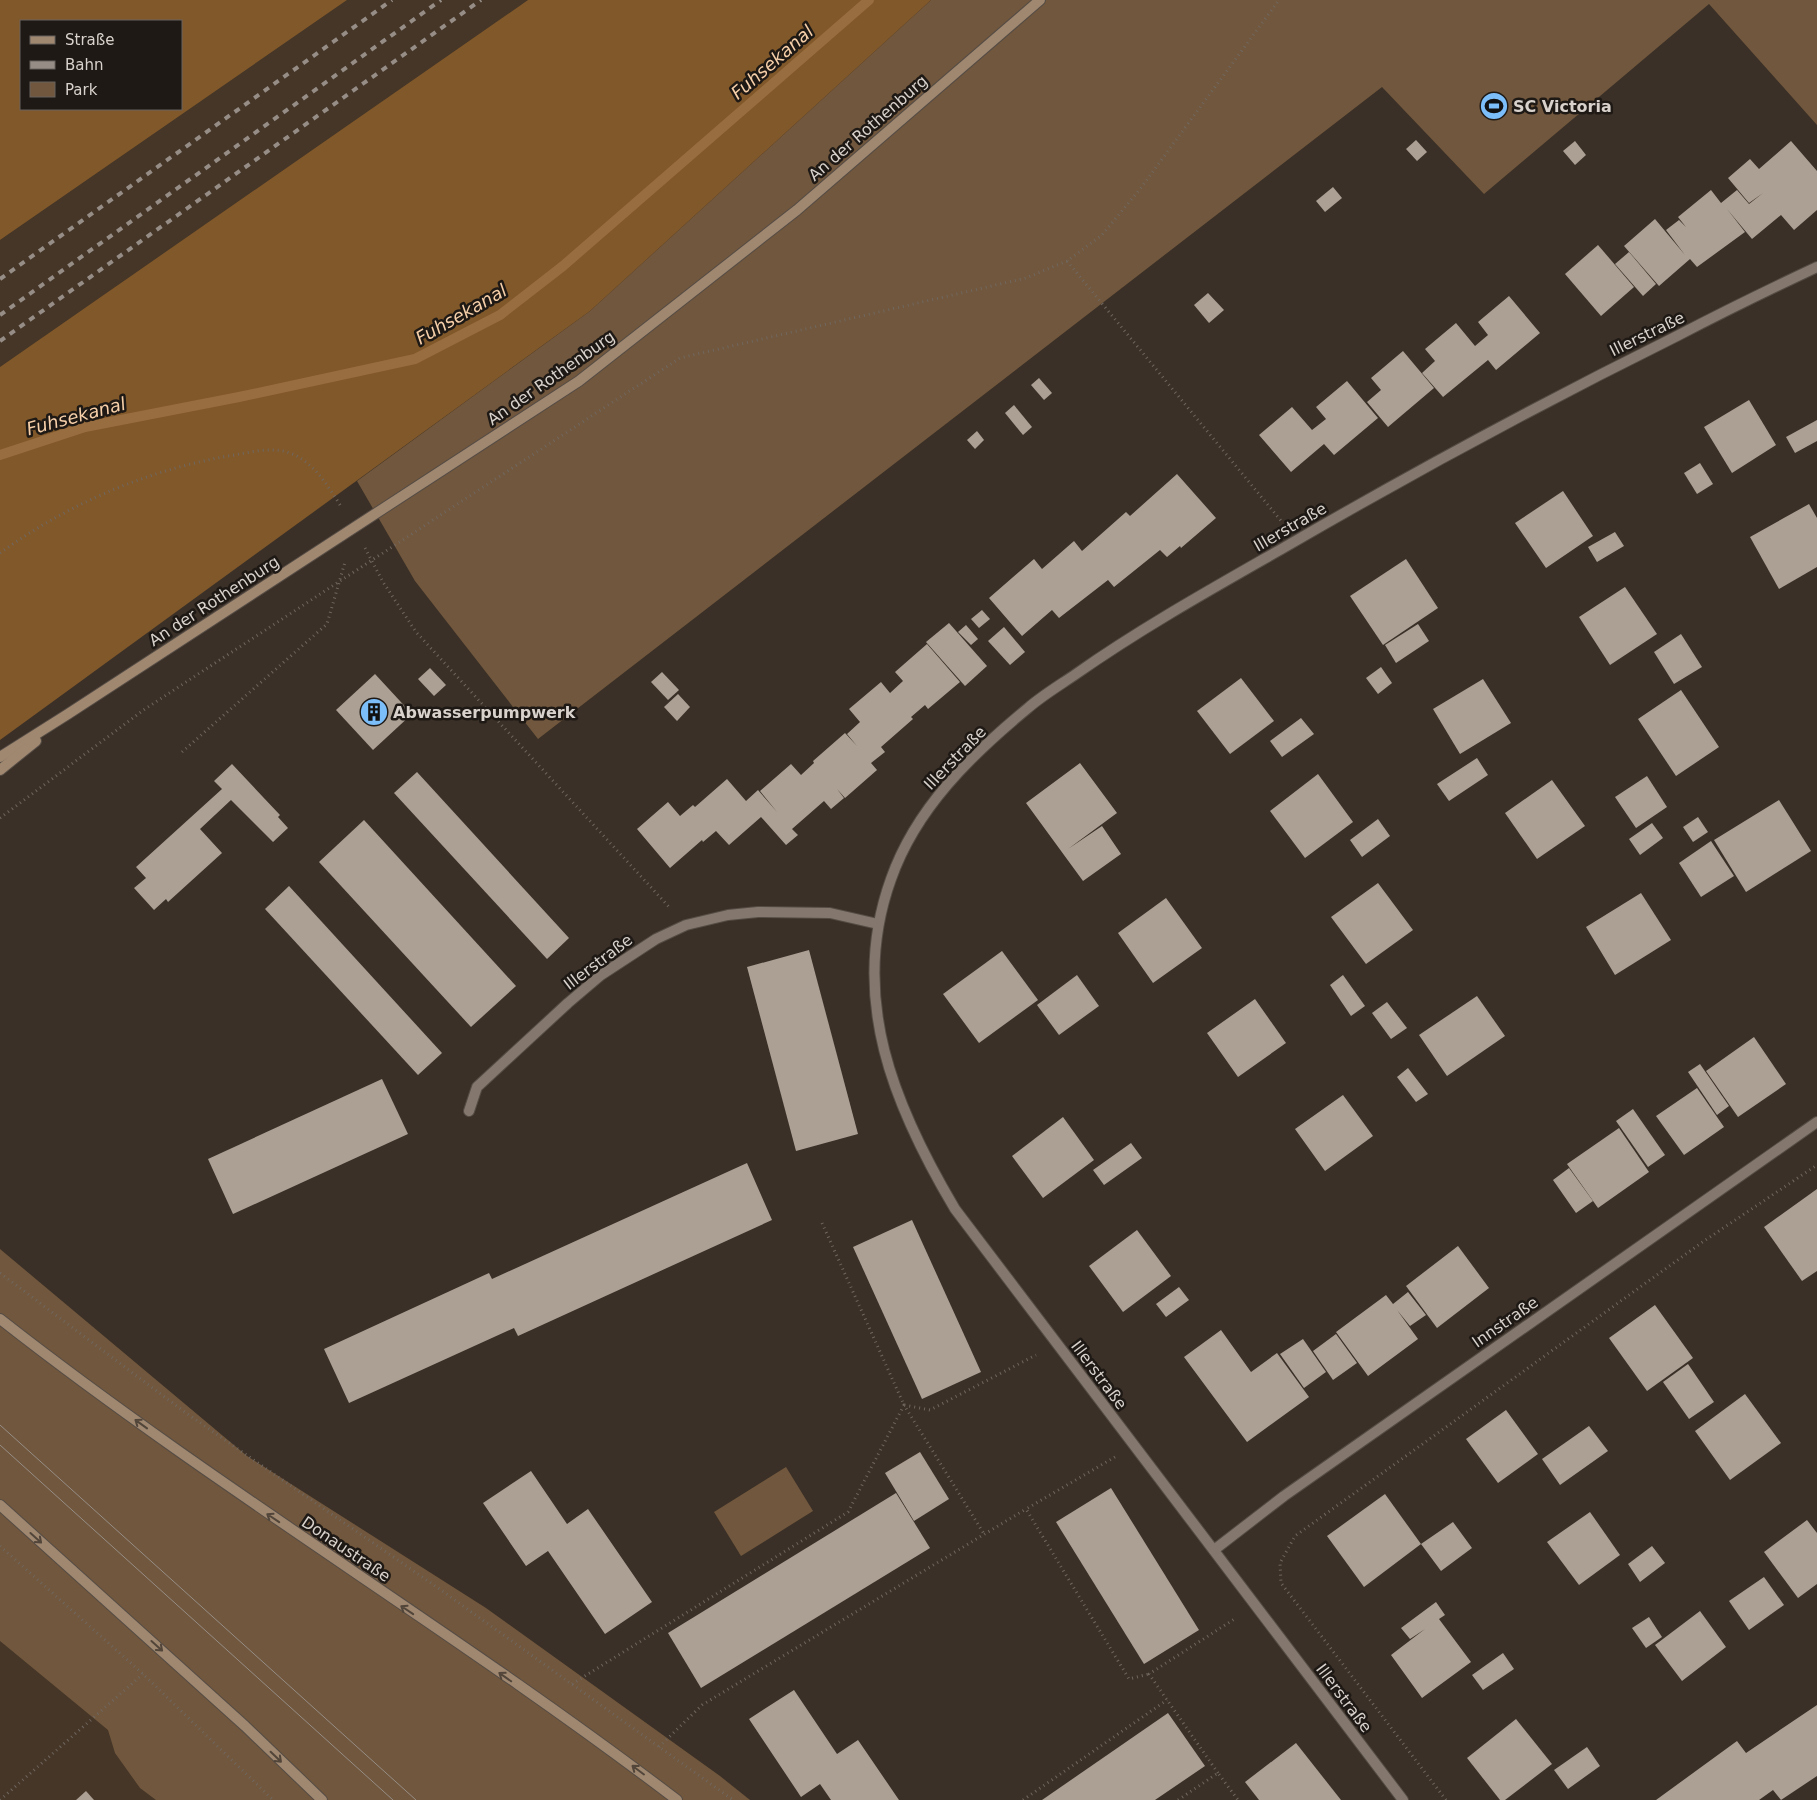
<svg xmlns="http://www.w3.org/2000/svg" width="1817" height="1800" font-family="'DejaVu Sans',sans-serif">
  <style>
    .built { fill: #453628 }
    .green { fill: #71573d }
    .forest { fill: #81582a; fill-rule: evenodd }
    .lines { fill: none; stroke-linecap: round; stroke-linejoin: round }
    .stream { stroke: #986d40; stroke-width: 10 }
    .building { fill: #aca094 }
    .street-casing { stroke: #554c45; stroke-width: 12 }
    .secondary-casing { stroke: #554c45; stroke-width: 12 }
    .path { stroke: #70675f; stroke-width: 3; stroke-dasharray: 1 4; stroke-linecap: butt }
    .street { stroke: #84786e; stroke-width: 10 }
    .secondary { stroke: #9f8770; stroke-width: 10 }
    .tram { stroke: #968d86; stroke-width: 1 }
    .rail { stroke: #968d86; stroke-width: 4; stroke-dasharray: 6 6; stroke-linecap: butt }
    .oneway { stroke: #524539 }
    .labels { text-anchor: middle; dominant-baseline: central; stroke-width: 5; stroke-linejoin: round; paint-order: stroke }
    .poi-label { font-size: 16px; font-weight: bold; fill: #d9d2cc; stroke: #1e1915; text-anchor: start }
    .street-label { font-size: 16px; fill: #d9d2cc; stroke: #1e1915 }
    .water-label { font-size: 18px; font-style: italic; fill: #f7d0a9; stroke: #1e1915 }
  </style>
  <rect width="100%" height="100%" fill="#3a3027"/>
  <!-- built -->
  <g class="built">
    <path d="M347,0H528L0,367V240Z"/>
    <path d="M0,1641L109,1730L183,1800H0Z"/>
  </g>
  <!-- green -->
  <g class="green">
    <path d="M931,0H1817V125L1709,4L1484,194L1382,87L538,739L415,581L357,481L590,311Z"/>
    <path d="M0,1249L247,1456L486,1608L720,1776L750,1800H156L140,1788L115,1753L108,1730L0,1641Z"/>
    <path d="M786,1467L813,1511L741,1556L714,1512Z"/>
  </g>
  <!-- forest -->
  <g class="forest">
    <path d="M0,0H347L0,240ZM181,21V109H21V21Z"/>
    <path d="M528,0H931L590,311L0,740V367Z"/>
  </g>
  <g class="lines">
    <!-- stream -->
    <path class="stream" d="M0,455L85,427L239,397L415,359L500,315L563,266L869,0"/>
  </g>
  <!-- building -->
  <g class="building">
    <path d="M1416,140L1427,152L1417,161L1406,149Z"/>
    <path d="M1575,141L1586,155L1575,165L1563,151Z"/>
    <path d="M1791,141L1817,171V210L1794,230L1781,215L1752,239L1727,209L1745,232L1697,267L1690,259L1659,286L1624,246L1655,219L1685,255L1666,230L1679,220L1686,227L1678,217L1711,190L1721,203L1737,190L1749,204L1763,193L1749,203L1728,178L1750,159L1759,169Z"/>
    <path d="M1333,187L1342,198L1325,212L1316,201Z"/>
    <path d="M1598,245L1634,287L1601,316L1565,274Z"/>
    <path d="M1629,252L1656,284L1643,296L1615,264Z"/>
    <path d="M1208,293L1224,310L1209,323L1194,305Z"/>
    <path d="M1509,296L1540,333L1496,370L1488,360L1443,397L1422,373L1435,361L1425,349L1456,323L1475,346L1488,335L1478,322Z"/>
    <path d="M1403,351L1434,388L1388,427L1367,402L1381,390L1371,378Z"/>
    <path d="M1039,378L1052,393L1044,400L1031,385Z"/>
    <path d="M1347,381L1378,418L1334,455L1324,444L1291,472L1259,435L1292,407L1312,430L1326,419L1316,407Z"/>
    <path d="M1749,400L1776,445L1732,473L1704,427Z"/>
    <path d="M1014,405L1032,427L1023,435L1005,413Z"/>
    <path d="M1817,420V441L1795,453L1786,437Z"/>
    <path d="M977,431L984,440L975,449L967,440Z"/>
    <path d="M1700,463L1713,484L1697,494L1684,473Z"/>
    <path d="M1177,474L1216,518L1181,548L1180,546L1167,557L1160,550L1114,587L1108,580L1059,618L1052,610L1022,636L989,598L1034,559L1042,569L1074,541L1082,551L1126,512L1130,516Z"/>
    <path d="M1563,491L1593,536L1546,568L1515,523Z"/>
    <path d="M1809,504L1817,518V567L1779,589L1750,537Z"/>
    <path d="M1615,532L1624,546L1597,562L1588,547Z"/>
    <path d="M1406,559L1438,608L1383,645L1350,596Z"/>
    <path d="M1625,587L1657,634L1610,665L1579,617Z"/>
    <path d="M982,610L990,619L979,628L971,619Z"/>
    <path d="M949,623L987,666L965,686L926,642Z"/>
    <path d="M1418,624L1429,641L1396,663L1385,645Z"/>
    <path d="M966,625L978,639L971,645L958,632Z"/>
    <path d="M1004,627L1025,652L1010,665L988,641Z"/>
    <path d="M1681,634L1702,667L1674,684L1654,652Z"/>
    <path d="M927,644L960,682L928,709L925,705L911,717L913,719L881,747L885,752L871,763L877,770L845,798L837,789L844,798L831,809L824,801L792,829L798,835L786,845L761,817L729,845L716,831L703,842L702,840L670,868L637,829L668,802L680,816L693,805L695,807L727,779L746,801L758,790L777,812L760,791L791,764L801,775L814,763L813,761L845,733L857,746L847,734L860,722L849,709L881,682L890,693L903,681L895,672Z"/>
    <path d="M1381,667L1392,683L1378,694L1366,678Z"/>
    <path d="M430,668L446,685L434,696L418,679Z"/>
    <path d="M662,672L679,690L668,700L651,682Z"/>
    <path d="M375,674L412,714L373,750L336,710Z"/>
    <path d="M1241,678L1274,721L1230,754L1197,711Z"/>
    <path d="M1483,679L1511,723L1460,754L1433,709Z"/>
    <path d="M1681,690L1719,747L1676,776L1638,719Z"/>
    <path d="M678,694L690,707L677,721L664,707Z"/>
    <path d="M1301,718L1314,734L1282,757L1270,741Z"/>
    <path d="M1477,758L1488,775L1449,801L1437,784Z"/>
    <path d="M1080,763L1117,813L1068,849L1102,826L1121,854L1083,881L1026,803Z"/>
    <path d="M232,764L280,815L278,817L288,828L273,842L231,800L200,829L222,853L168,902L166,899L154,910L134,888L146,878L136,867L222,789L214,781Z"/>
    <path d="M417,772L569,938L547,959L394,793Z"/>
    <path d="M1318,774L1353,822L1305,858L1270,811Z"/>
    <path d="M1647,776L1667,807L1636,828L1615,797Z"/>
    <path d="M1552,780L1585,826L1537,859L1505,813Z"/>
    <path d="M1779,800L1811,851L1746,892L1714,840Z"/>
    <path d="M1698,817L1708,832L1693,842L1683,827Z"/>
    <path d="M1378,819L1390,836L1362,857L1350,840Z"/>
    <path d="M364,820L516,986L471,1027L319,862Z"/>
    <path d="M1652,823L1663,838L1640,855L1629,839Z"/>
    <path d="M1711,841L1734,876L1701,897L1679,863Z"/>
    <path d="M1378,883L1413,930L1366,964L1331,917Z"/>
    <path d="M289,886L442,1053L418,1075L265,909Z"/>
    <path d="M1641,893L1671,940L1615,975L1586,927Z"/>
    <path d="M1166,898L1202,948L1153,983L1118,933Z"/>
    <path d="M809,950L858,1134L796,1151L747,967Z"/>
    <path d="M1002,951L1038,1000L979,1043L943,994Z"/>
    <path d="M1077,975L1099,1006L1059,1035L1037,1005Z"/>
    <path d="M1343,975L1365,1006L1351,1016L1330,985Z"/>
    <path d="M1477,996L1505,1036L1447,1076L1419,1035Z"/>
    <path d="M1255,999L1286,1043L1238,1077L1207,1033Z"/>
    <path d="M1387,1002L1407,1028L1391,1039L1372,1013Z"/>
    <path d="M1754,1037L1786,1084L1738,1117L1706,1071Z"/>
    <path d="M1700,1064L1729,1106L1717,1115L1688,1072Z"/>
    <path d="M1408,1068L1428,1094L1416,1102L1397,1077Z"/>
    <path d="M382,1079L408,1134L233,1214L208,1159Z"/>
    <path d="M1697,1088L1724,1127L1684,1155L1656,1116Z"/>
    <path d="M1343,1095L1373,1136L1325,1171L1295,1129Z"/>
    <path d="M1633,1109L1665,1155L1648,1167L1616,1121Z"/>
    <path d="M1063,1117L1094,1160L1043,1198L1012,1156Z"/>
    <path d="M1619,1128L1649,1172L1598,1208L1567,1164Z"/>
    <path d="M1131,1143L1142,1158L1104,1185L1093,1170Z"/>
    <path d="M747,1163L772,1220L518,1336L514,1328L349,1403L324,1349L489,1273L492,1279Z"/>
    <path d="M1569,1168L1593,1201L1576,1213L1553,1180Z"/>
    <path d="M1817,1189V1271L1802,1281L1764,1227Z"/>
    <path d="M912,1220L981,1372L922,1399L853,1247Z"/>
    <path d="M1137,1230L1171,1276L1123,1312L1089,1266Z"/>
    <path d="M1458,1246L1489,1288L1437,1328L1406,1286Z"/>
    <path d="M1179,1287L1189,1300L1166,1317L1156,1304Z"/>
    <path d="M1408,1292L1426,1315L1410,1326L1397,1310L1418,1339L1368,1376L1336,1332L1386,1295L1393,1304Z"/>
    <path d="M1655,1305L1693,1358L1647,1391L1609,1338Z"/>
    <path d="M1221,1330L1251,1372L1277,1353L1309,1397L1247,1442L1184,1357Z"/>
    <path d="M1336,1334L1357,1363L1333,1380L1313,1351Z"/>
    <path d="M1303,1339L1326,1372L1304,1388L1280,1354Z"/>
    <path d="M1688,1364L1714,1402L1689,1419L1663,1382Z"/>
    <path d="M1745,1394L1781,1443L1730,1480L1695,1431Z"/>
    <path d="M1506,1410L1538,1454L1498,1483L1466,1439Z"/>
    <path d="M1589,1426L1608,1451L1560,1485L1542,1459Z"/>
    <path d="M920,1452L949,1499L914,1521L885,1473Z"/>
    <path d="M531,1471L567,1524L588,1509L652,1602L605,1634L548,1551L526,1566L483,1503Z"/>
    <path d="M1111,1488L1199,1630L1144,1664L1056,1522Z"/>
    <path d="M896,1493L930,1548L701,1688L668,1633Z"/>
    <path d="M1385,1494L1421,1544L1364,1587L1327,1536Z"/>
    <path d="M1590,1512L1620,1555L1579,1585L1547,1542Z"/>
    <path d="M1807,1520L1817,1533V1584L1798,1598L1764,1552Z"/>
    <path d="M1453,1522L1472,1548L1441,1571L1421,1544Z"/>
    <path d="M1652,1546L1665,1563L1640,1582L1628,1564Z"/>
    <path d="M1764,1577L1784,1605L1749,1630L1729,1601Z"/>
    <path d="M1436,1602L1445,1615L1439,1619L1471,1662L1422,1698L1391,1655L1425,1629L1410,1639L1401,1628Z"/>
    <path d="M1700,1611L1726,1647L1682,1681L1655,1645Z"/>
    <path d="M1649,1617L1662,1637L1646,1648L1632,1628Z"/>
    <path d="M1503,1653L1514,1669L1483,1690L1472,1675Z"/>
    <path d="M794,1690L837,1754L858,1740L899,1800H831L820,1784L801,1797L749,1719Z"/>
    <path d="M1817,1705V1776L1781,1800L1773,1790L1759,1800H1656L1737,1741L1746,1753Z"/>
    <path d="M1168,1713L1205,1766L1155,1800H1042Z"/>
    <path d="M1516,1719L1552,1764L1505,1800H1500L1467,1758Z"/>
    <path d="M1296,1743L1341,1800H1259L1245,1782Z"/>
    <path d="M1587,1747L1600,1766L1568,1789L1554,1770Z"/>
    <path d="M86,1791L94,1800H76Z"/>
  </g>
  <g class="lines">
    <defs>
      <g id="street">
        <path d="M469,1111L477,1087L568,1003L601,975L656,939L686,925L728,915L758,912L830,913L878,924"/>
        <path d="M1214,1550L1284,1496L1817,1122"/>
        <path d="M1403,1800L955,1209C895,1108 848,998 891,879C916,808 971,755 1028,708C1043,695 1060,685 1076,674C1143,627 1215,587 1285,547C1414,472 1544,402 1677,336C1723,312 1770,289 1817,267"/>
      </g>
      <g id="secondary">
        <path d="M0,757L68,714L579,381L797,210L1040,0"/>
        <path d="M0,770L36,741"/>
        <path d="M0,1319C218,1490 457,1632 677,1800"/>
        <path d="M0,1505L245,1726L322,1800"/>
      </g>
    </defs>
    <!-- street casing -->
    <use href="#street" class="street-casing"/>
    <!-- secondary casing -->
    <use href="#secondary" class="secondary-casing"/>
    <!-- path -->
    <g class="path">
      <path d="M1067,261L1282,522"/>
      <path d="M365,548L383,582L416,632L670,908"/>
      <path d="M0,553C69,503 150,469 234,455C251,452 270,447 287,452C313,460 328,486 342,508"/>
      <path d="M182,752L327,624L345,562"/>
      <path d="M0,818L145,709L680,358L1026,278L1067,261L1102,235L1140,189L1279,0"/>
      <path d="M822,1223L904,1405L930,1410L1036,1355"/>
      <path d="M0,1273L186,1413L438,1588L733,1800"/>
      <path d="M1115,1457L1026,1509L1129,1679L1149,1674"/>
      <path d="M0,1546L143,1674L273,1800"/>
      <path d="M572,1684L848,1512L904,1405L984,1534"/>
      <path d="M659,1747L702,1705L1026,1509"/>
      <path d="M1218,1773L1149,1674L1236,1618"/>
      <path d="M0,1800L143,1674"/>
      <path d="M1023,1800L1167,1700"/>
      <path d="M1178,1800L1218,1773L1238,1800"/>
      <path d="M1446,1800L1281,1583L1280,1563L1295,1536L1704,1241L1817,1165"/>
    </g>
    <!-- street -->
    <use href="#street" class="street"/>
    <!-- secondary -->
    <use href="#secondary" class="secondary"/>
    <!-- tram -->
    <g class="tram">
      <path d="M0,1425L416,1800"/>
      <path d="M0,1445L393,1800"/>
    </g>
    <!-- rail -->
    <g class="rail">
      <path d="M0,279L392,0"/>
      <path d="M0,315L441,0"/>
      <path d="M0,341L481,0"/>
    </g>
  </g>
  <!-- one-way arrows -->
  <defs><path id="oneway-shaft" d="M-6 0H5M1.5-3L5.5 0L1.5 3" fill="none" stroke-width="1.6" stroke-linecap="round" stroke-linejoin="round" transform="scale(1.25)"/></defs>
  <g class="oneway">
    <use href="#oneway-shaft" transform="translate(141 1424) rotate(-144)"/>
    <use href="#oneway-shaft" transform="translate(273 1518) rotate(-146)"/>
    <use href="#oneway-shaft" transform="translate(36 1538) rotate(42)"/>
    <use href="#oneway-shaft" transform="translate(407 1610) rotate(-146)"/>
    <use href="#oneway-shaft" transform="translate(157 1646) rotate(42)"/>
    <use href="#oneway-shaft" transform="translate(505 1677) rotate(-145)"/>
    <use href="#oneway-shaft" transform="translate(276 1757) rotate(44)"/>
    <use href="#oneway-shaft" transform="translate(638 1770) rotate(-143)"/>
  </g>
  <!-- icons -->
  <defs>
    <symbol id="stadium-disc" viewBox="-11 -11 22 22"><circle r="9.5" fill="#7cbef9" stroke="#1e1915"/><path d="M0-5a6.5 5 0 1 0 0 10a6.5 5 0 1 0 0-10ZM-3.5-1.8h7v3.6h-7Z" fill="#111"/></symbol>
    <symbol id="building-disc" viewBox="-11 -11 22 22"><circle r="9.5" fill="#7cbef9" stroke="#1e1915"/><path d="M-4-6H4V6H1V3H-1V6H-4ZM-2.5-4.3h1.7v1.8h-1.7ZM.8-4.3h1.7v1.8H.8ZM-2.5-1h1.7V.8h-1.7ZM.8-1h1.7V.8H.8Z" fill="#111"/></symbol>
  </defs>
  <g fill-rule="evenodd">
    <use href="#stadium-disc" x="1478" y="90" width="32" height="32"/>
    <use href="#building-disc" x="358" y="696" width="32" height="32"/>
  </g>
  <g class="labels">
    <!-- poi labels -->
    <g class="poi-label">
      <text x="1513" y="106">SC Victoria</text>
      <text x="393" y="712">Abwasserpumpwerk</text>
    </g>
    <!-- street labels -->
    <g class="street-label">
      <text transform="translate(868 128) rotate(-41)">An der Rothenburg</text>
      <text transform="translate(1647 334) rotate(-26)">Illerstraße</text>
      <text transform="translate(551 378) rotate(-35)">An der Rothenburg</text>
      <text transform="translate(1290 527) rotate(-30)">Illerstraße</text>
      <text transform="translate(214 601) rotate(-33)">An der Rothenburg</text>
      <text transform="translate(955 758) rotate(-46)">Illerstraße</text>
      <text transform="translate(598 962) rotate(-37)">Illerstraße</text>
      <text transform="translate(1505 1322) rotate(-35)">Innstraße</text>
      <text transform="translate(1099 1375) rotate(53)">Illerstraße</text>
      <text transform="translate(346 1549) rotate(34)">Donaustraße</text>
      <text transform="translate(1344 1698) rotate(53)">Illerstraße</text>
    </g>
    <!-- water labels -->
    <g class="water-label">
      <text transform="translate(772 62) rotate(-41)">Fuhsekanal</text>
      <text transform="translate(461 314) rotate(-30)">Fuhsekanal</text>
      <text transform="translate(76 416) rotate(-15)">Fuhsekanal</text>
    </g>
  </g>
  <!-- legend -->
  <rect x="20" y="20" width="162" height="90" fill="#1e1915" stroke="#69635e"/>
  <rect x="30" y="36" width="25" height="8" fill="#9f8770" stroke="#69635e"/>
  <text x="65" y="45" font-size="15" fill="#d9d2cc">Straße</text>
  <rect x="30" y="61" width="25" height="8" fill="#968d86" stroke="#69635e"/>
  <text x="65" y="70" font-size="15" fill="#d9d2cc">Bahn</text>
  <rect x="30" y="82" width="25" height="15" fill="#71573d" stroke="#69635e"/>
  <text x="65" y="95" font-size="15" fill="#d9d2cc">Park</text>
</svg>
